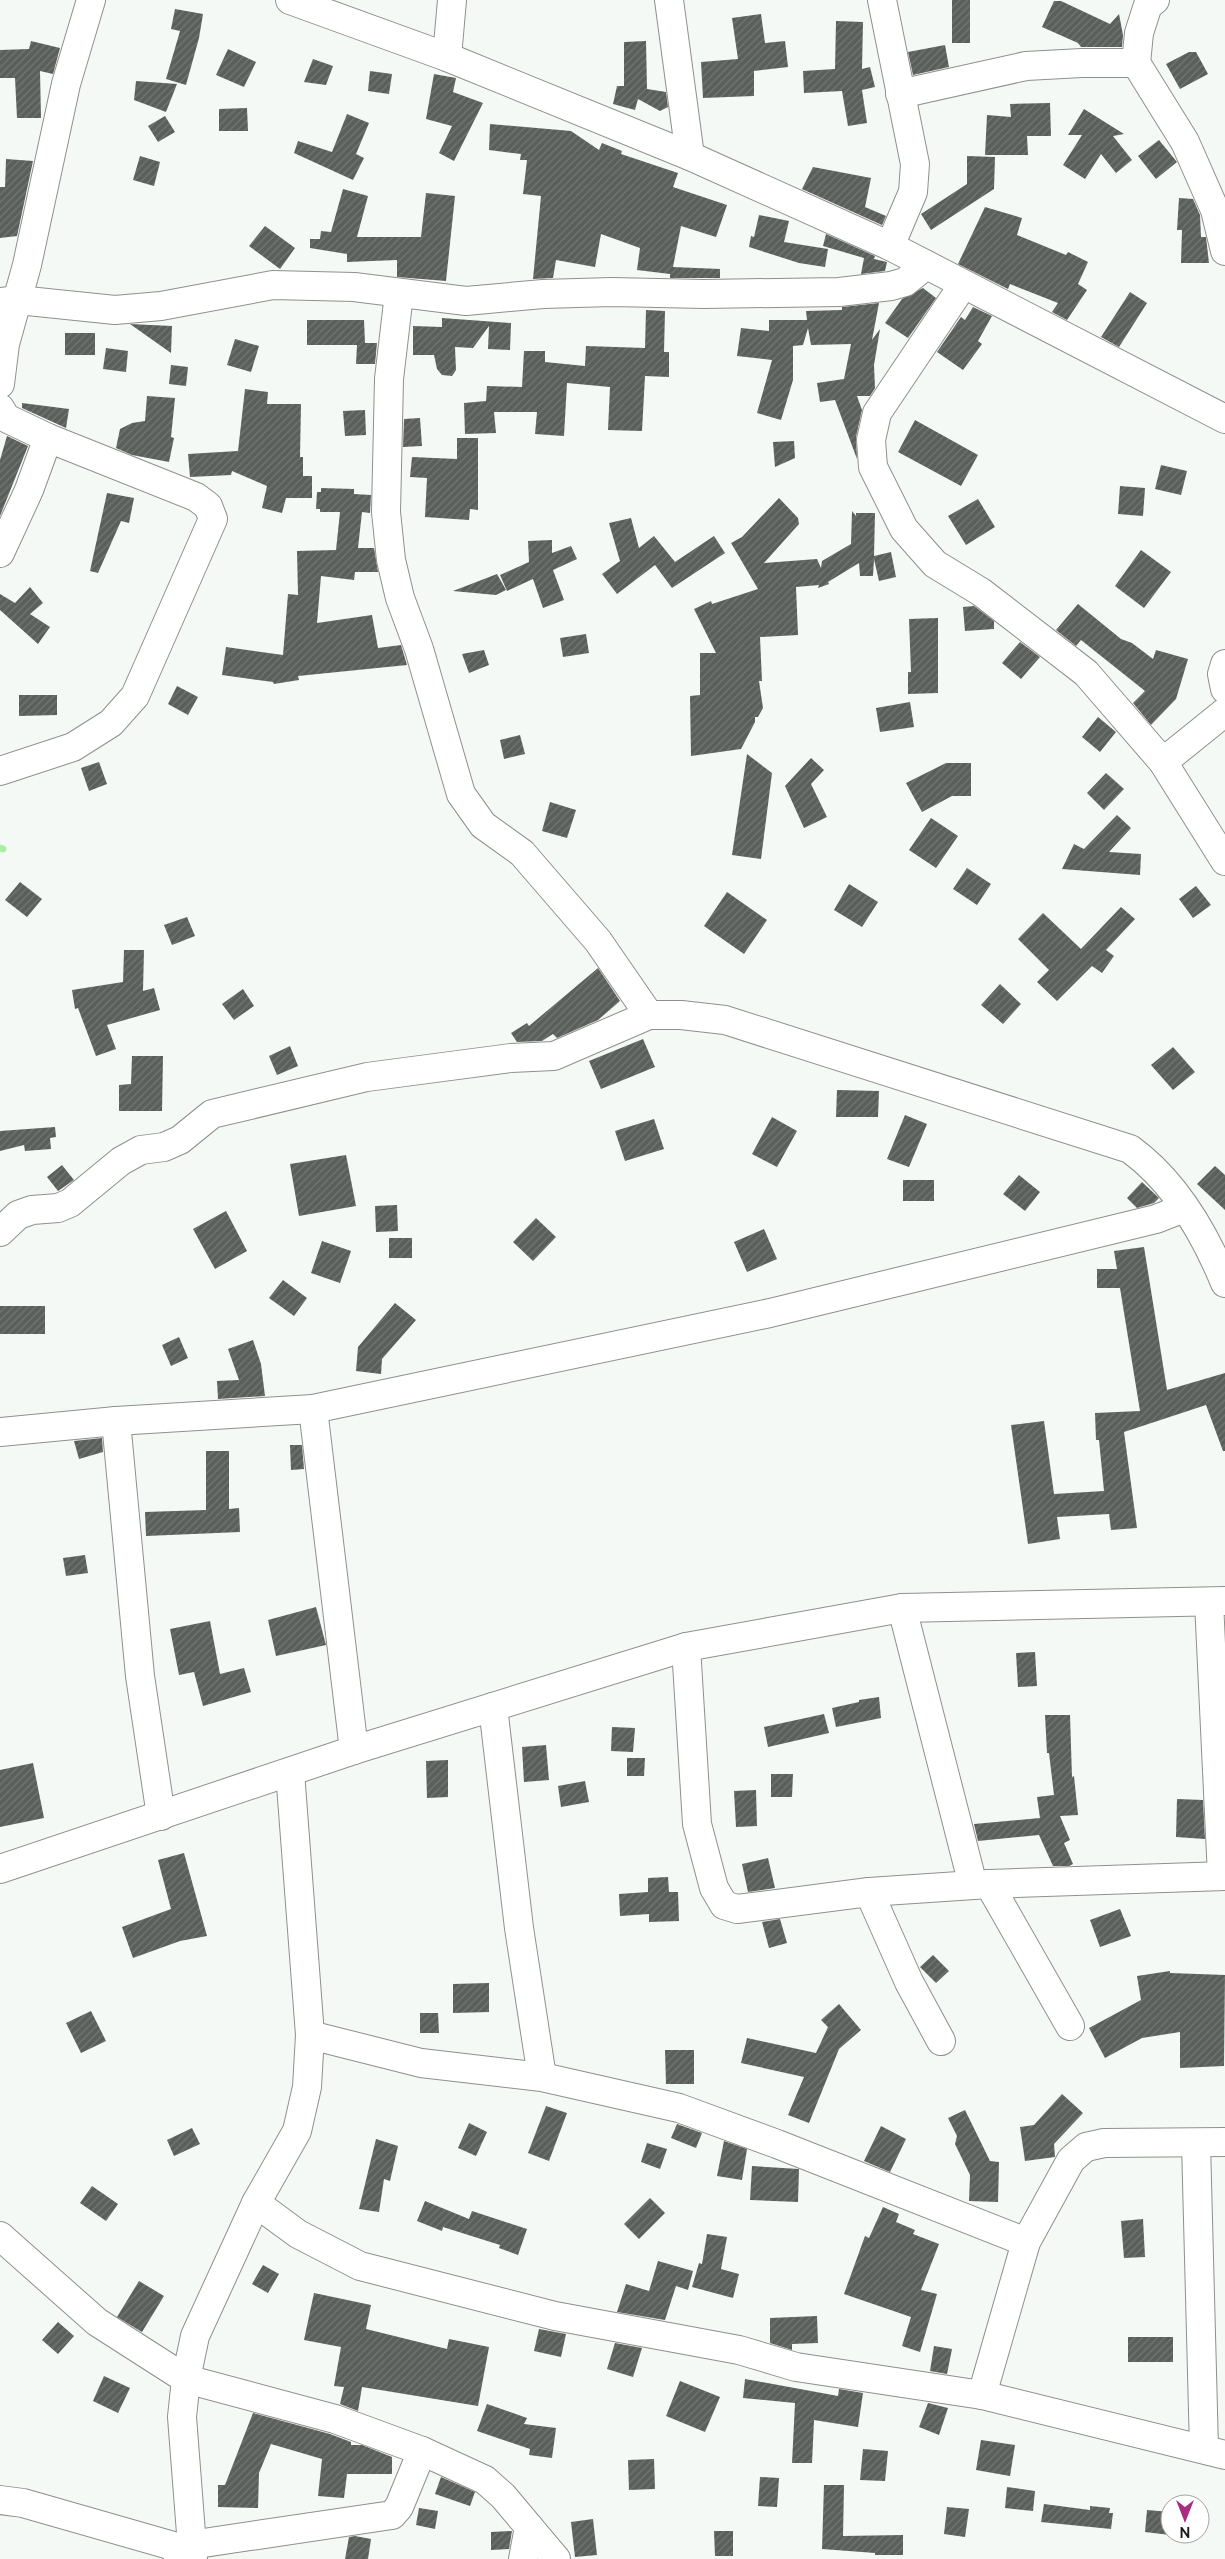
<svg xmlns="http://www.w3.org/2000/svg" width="1225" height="2559" font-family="Raleway,sans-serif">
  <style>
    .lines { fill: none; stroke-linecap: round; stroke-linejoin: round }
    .stream { stroke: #a8eea4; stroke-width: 7 }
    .building { fill: url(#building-hatch) }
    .minor-casing { stroke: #8d918d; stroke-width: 30 }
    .minor { stroke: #fff; stroke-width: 28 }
  </style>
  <defs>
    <pattern id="building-hatch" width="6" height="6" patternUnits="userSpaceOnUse" patternTransform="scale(1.25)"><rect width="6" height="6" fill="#5b5f5b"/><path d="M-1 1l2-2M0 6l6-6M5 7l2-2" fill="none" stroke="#737673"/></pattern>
  </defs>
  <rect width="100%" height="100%" fill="#f5f9f5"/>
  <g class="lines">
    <!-- stream -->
    <path class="stream" d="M0,848L3,849"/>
  </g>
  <!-- building -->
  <g class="building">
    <rect x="952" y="0" width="18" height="43"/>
    <path d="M1054,1H1061L1110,24L1119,14L1123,35L1122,47H1081L1078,43L1042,27Z"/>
    <path d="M175,9L203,14L199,38L186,85L166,79L180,31L171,29Z"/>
    <path d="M761,14L765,43L785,41L788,67L754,71V96L703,98L701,62L738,59L732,18Z"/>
    <path d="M836,21L863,22L862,69L870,67L875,87L862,90L867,123L848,126L842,91L804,93L803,71L835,69Z"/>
    <path d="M31,41L60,48L53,74L40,71L41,118H17L15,78H0V50L29,49Z"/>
    <path d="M646,41L647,89L666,92L668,107L660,111L638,99L635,110L613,104L617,86H624V42Z"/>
    <path d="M945,45L949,67L913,75L908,52Z"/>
    <path d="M228,49L256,62L244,87L216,75Z"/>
    <path d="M1189,52H1196L1208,74L1180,89L1166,64Z"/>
    <path d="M313,59L333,66L326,85L304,82Z"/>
    <path d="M370,71L392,74L389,94L368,91Z"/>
    <path d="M434,74L456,78L453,92L483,103L454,161L439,153L452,126L426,119Z"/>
    <path d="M136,81L177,84L166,112L134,100Z"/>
    <path d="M1050,103L1051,136H1027L1028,155H985L987,115L1011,117L1010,104Z"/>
    <path d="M247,108L248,131H219V109Z"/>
    <path d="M1084,109L1124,134L1113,136L1132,160L1116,173L1101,154L1085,179L1063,165L1082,135H1068Z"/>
    <path d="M347,114L369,123L356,154L364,158L353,180L294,153L298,141L332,152Z"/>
    <path d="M165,116L175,132L158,142L148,126Z"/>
    <path d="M490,124L571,131L599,150L602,143L622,151L621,154L678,173L673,187L727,205L716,237L681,226L673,267L720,269V278H670V274L637,270L640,248L601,234L595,267L556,260L553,278L533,279L541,196L523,194L527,160H520L521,154L489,150Z"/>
    <path d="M1159,140L1177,162L1156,179L1138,156Z"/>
    <path d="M140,156L160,162L154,186L133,180Z"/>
    <path d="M967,156L995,157L994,189L931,230L921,214L967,184Z"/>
    <path d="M6,159L33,161L17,236L0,238V187H5Z"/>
    <path d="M813,167L871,178L865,207L886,216L882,225L802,189Z"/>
    <path d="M343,189L368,196L357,237H421L426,193L455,196L446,281L397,277V260L347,262V254L310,248V239H320L321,231L331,232Z"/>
    <path d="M1179,198L1193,199L1200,215L1201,237H1206L1209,263H1181L1182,230H1177Z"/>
    <path d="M985,207L1022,218L1017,235L1066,255L1068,252L1088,262L1078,284L1087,290L1067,320L1052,312L1058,303L1010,284L1008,289L958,264Z"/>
    <path d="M759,215L789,221L784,242L828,249L825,267L799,263L749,247L751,236L754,237Z"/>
    <path d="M265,226L295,248L280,269L249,246Z"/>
    <path d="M826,234L875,256L874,259L887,262L885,271L861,274L864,258L823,246Z"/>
    <path d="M923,288L936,298L908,338L885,323L902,299Z"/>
    <path d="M1130,292L1147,303L1119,347L1101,337Z"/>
    <path d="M879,303L872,340L880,329L874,365L875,388L870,396H857L862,410L856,437L857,459L835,400L820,402L817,383L844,379L851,344L811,345L808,328L803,345L793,346V380L781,420L757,413L772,360L737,356L741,328L769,331V320H807L806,311L842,310V307Z"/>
    <path d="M973,307L992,316L978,341L982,344L963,370L937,352L961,317L965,320Z"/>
    <path d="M646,310L665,311L664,352H669V377L645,376L642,431L608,430L610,387L567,383L564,436L535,434L537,412H494L496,433L465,434L464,403L486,401L487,386L522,387L524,351H545V362L585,366L586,346L645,348Z"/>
    <path d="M442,318L511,323L510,350L488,349L489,326L473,348L455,347L456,370L452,376L442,375L437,369L434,355H413V326L442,327Z"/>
    <path d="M307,320H364L365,343H377L375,364H356L357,345H307Z"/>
    <path d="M130,324L172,326L171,353Z"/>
    <rect x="65" y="333" width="30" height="22"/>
    <path d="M235,339L259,346L251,372L227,365Z"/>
    <path d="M106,348L128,351L126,372L103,369Z"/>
    <path d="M171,365L188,367L186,386L169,384Z"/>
    <path d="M245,389L268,392L267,404H301L300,457H303V476H312V498H286L282,513L262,508L267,486L232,471L231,475L190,477L188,454L238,451Z"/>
    <path d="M147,396L175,398L171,437L174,438L169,462L132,455L116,448L120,429L132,423L145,421Z"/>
    <path d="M22,403L69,409L66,428L22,408Z"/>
    <path d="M365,410L366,435L345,436L343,411Z"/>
    <path d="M420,418L422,446L403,447L404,419Z"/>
    <path d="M915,420L978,455L961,486L898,452Z"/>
    <path d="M7,436L28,446L0,516V460Z"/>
    <path d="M457,438H478V510L470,509L469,520L425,517L427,478L410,477L412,457L457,459Z"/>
    <path d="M794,441L795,458L775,467L773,442Z"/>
    <path d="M1161,465L1187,471L1181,495L1155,489Z"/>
    <path d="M1120,486L1145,488L1143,516L1118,514Z"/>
    <path d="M321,488L354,489V494L371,495L370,513L362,512L358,548H374L378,572H355L354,580L321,576L317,623L372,615L378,648L401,645L407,665L298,676L299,680L274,684L273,682L222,675L226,647L283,655L288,594L298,595L297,551L336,550L340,512H320V509H316L317,492H321Z"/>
    <path d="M107,493L134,498L129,523L121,521L98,573L90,571Z"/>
    <path d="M779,498L798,518L799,524L764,563L817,559L821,568L822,561L851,544L852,511L856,516V513H875L874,556L891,552L896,577L879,581L874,559L873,576H860L859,563L828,582L829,584L818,588L819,585L796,587L798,635L760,637L762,681H759L763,708L758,717H755V722L741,749L691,756L690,696L700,695V653H716L694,609L711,601L712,604L758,589L731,543L742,537Z"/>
    <path d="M978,499L995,527L966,545L948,516Z"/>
    <path d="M631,518L639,548L654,536L675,562L714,536L725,553L672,588L655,565L617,594L602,574L620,561L609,523Z"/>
    <path d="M552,540V553L571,546L577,559L553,570L564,600L543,608L533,579L507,591L500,575L529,562L528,541Z"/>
    <path d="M1141,550L1171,572L1144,608L1115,586Z"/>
    <path d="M497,574L506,590L496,595L453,591Z"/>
    <path d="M30,587L43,603L30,614L50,627L38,644L0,610V594L15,603Z"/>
    <path d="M1078,604L1121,639L1132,643L1153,659L1156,650L1188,659L1176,699L1151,725L1133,703L1145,691L1081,640L1076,646L1056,630Z"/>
    <path d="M974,606L994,621V629L965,631L963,607Z"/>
    <path d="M938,618V693L908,694V672H911L909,619Z"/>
    <path d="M586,634L589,653L563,657L560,638Z"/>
    <path d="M1020,642L1040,657L1021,679L1002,663Z"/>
    <path d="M484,650L489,665L469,673L462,654Z"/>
    <path d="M177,686L198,697L188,715L168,704Z"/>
    <path d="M19,695H57V715L19,716Z"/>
    <path d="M910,702L914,727L880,732L876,708Z"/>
    <path d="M1098,717L1116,732L1100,752L1082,737Z"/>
    <path d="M520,735L525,754L504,759L500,740Z"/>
    <path d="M747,754L772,773L761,859L732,855Z"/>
    <path d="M811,758L824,770L811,784L827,817L804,828L785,786Z"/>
    <path d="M99,762L107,784L89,791L81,768Z"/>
    <path d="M946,763H971V796H952L922,812L906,783Z"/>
    <path d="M1106,773L1124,789L1104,810L1087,793Z"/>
    <path d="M550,802L576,810L567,838L542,831Z"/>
    <path d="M1117,815L1131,828L1109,852L1141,854L1140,875L1062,869L1074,844L1084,849Z"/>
    <path d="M931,818L958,836L936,868L909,850Z"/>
    <path d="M967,868L991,884L977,905L953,889Z"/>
    <path d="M20,882L42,899L27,917L5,900Z"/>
    <path d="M849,884L878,902L862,927L834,910Z"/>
    <path d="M1196,886L1211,905L1193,918L1179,899Z"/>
    <path d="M727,892L767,920L744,954L704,926Z"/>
    <path d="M1121,907L1135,919L1106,950L1114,956L1102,973L1092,966L1057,1001L1037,982L1049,970L1018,939L1043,913L1081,949Z"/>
    <path d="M187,917L195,936L172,945L164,925Z"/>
    <path d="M124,950H144L143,991L154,988L160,1010L107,1025L116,1049L96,1056L78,1008L75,1009L72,990L123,982Z"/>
    <path d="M598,968L620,1001L598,1020L557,1038L553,1034L542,1041L517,1042L511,1033L527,1023L529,1026Z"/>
    <path d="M1000,984L1021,1004L1003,1024L981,1005Z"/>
    <path d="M243,989L254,1006L234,1020L222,1004Z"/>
    <path d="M643,1039L655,1067L601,1089L589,1061Z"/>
    <path d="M290,1046L298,1066L277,1075L269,1056Z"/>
    <path d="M1173,1047L1195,1072L1173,1090L1151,1065Z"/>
    <path d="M132,1056H163L162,1111H119V1085L131,1084Z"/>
    <path d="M837,1090L879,1091L878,1117H836Z"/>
    <path d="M905,1115L927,1124L909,1167L887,1159Z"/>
    <path d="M772,1117L797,1131L777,1167L752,1154Z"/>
    <path d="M654,1119L664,1149L625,1161L615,1131Z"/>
    <path d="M55,1127L56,1137L50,1138L51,1149L25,1151L24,1145L0,1151V1131Z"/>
    <path d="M346,1155L356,1206L299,1216L290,1164Z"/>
    <path d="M62,1165L74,1180L58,1191L47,1177Z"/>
    <path d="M1215,1166L1225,1175V1210L1197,1184Z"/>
    <path d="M1019,1175L1040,1192L1025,1211L1003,1194Z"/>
    <rect x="903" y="1180" width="31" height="21"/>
    <path d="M1142,1182L1159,1198L1154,1203L1137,1208L1127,1198Z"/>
    <path d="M397,1205L398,1231L376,1232L375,1206Z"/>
    <path d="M226,1211L247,1251L215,1269L193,1229Z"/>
    <path d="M536,1218L556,1237L533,1261L513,1242Z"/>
    <path d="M764,1229L777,1259L747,1272L734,1242Z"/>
    <rect x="389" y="1238" width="23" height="20"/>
    <path d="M322,1241L351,1251L340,1283L311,1273Z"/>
    <path d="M1144,1247L1167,1390L1225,1373V1451H1223L1206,1405L1124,1432L1137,1528L1111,1530L1109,1514L1057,1517L1060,1539L1028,1544L1011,1425L1044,1421L1054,1494L1104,1491L1099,1440H1096L1095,1413L1140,1411L1120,1288H1097V1269H1117L1114,1251Z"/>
    <path d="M283,1280L307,1298L294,1316L269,1298Z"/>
    <path d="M395,1303L416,1320L382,1359L381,1374L356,1371L358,1347Z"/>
    <rect x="0" y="1306" width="45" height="28"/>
    <path d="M179,1337L188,1358L171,1366L162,1345Z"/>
    <path d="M253,1340L261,1364L265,1396L218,1399L217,1381L239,1380L228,1349Z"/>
    <path d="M102,1438L103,1452L79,1459L74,1441Z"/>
    <path d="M290,1445H302L304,1469L291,1470Z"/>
    <path d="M206,1451H229V1509L239,1508L240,1532L146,1536L145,1512L206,1510Z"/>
    <path d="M85,1555L88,1573L66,1576L63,1558Z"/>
    <path d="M316,1607L326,1645L276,1656L268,1620Z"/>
    <path d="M210,1621L220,1674L244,1668L251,1692L203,1706L194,1672L179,1675L170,1629Z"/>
    <path d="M1035,1652L1037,1686L1018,1687L1016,1653Z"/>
    <path d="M879,1697L881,1718L836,1727L832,1708L859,1702V1700Z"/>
    <path d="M824,1714L829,1733L768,1747L764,1727Z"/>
    <path d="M1045,1715H1070L1072,1777L1074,1776L1078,1815L1060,1816L1070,1840L1064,1843L1073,1864L1069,1866H1053L1039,1835L978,1841L974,1824L1040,1818L1037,1797L1054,1795L1049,1753H1047Z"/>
    <path d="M612,1727L635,1728L633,1752L611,1751Z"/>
    <path d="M546,1745L549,1780L524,1782L522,1747Z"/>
    <path d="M627,1758H645L644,1776H627Z"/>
    <path d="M448,1760V1797L427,1798L426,1761Z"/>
    <path d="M33,1763L44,1818L0,1827V1770Z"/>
    <path d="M771,1774H793L792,1797H771Z"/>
    <path d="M585,1781L589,1802L561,1807L558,1786Z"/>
    <path d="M756,1790L757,1826L736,1827L734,1791Z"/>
    <path d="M1177,1799L1203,1800L1205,1839L1176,1837Z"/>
    <path d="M184,1853L207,1936L180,1941L133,1958L122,1927L171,1909L158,1860Z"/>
    <path d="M768,1858L775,1888L748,1892L742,1864Z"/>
    <path d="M668,1877L669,1892H678L679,1921L649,1922V1914L620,1916L619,1894L648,1892V1878Z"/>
    <path d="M1120,1909L1131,1936L1100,1947L1090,1920Z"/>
    <path d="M780,1919L787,1943L769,1948L762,1922Z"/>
    <path d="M933,1955L949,1971L936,1983L920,1967Z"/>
    <path d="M1170,1971V1973L1225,1975L1224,2066L1180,2068V2032L1142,2038L1105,2058L1089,2028L1141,2000L1137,1976Z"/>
    <path d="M489,1983V2012L453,2013V1984Z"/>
    <path d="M839,2004L861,2030L839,2049L809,2123L788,2115L804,2077L741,2063L747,2038L816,2053L828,2027L821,2020Z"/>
    <path d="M91,2011L106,2041L81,2053L66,2023Z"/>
    <path d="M420,2013H438L439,2033H420Z"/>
    <path d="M665,2050H694V2084H666Z"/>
    <path d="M1062,2094L1083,2113L1054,2144L1055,2157L1025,2161L1020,2127L1034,2125Z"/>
    <path d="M546,2106L567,2113L549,2161L528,2153Z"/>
    <path d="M965,2110L990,2161L999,2162L998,2202L969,2201L970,2175L955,2144L957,2136L948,2118Z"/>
    <path d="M469,2123L487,2132L476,2156L458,2148Z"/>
    <path d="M677,2124L702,2133L696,2148L671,2138Z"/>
    <path d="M881,2126L906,2139L890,2172L864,2161Z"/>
    <path d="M192,2128L200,2144L174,2156L167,2140Z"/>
    <path d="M376,2139L398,2146L390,2181L384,2179L379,2212L359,2209Z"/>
    <path d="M724,2141L747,2149L742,2180L717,2176Z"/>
    <path d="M647,2143L667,2149L660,2169L641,2162Z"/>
    <path d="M752,2166L799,2169L798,2202L750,2200Z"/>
    <path d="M92,2186L118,2204L106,2221L80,2203Z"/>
    <path d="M650,2198L665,2213L639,2239L624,2224Z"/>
    <path d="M425,2201L469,2219L472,2211L527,2229L518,2255L499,2248L500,2245L443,2227L442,2231L417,2221Z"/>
    <path d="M883,2207L899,2214L896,2222L915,2230L913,2234L939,2244L921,2290L937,2294L920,2352L902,2346L911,2317L844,2294L865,2236L869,2238Z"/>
    <path d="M1143,2219L1145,2257L1124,2258L1121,2221Z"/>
    <path d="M707,2234L727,2237L721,2269L739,2274L733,2298L692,2287L699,2263L702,2264Z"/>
    <path d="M658,2261L693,2271L688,2290L676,2286L665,2320L617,2312L626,2284L649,2291Z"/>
    <path d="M263,2265L279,2274L268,2293L252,2284Z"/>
    <path d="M139,2281L164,2296L142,2332L117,2317Z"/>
    <path d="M314,2293L371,2305L366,2329L447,2349L449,2339L489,2347L478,2406L362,2387L358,2411L340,2404L344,2387L334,2386L341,2347L304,2340Z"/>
    <path d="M817,2316L818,2343L792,2344V2350L770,2343V2318Z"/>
    <path d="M58,2322L74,2336L58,2354L42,2340Z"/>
    <path d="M539,2329L566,2334L561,2357L534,2351Z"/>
    <rect x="1128" y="2337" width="45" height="25"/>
    <path d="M615,2343L642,2348L633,2377L607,2369Z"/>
    <path d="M934,2346L952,2349L947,2374L930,2371Z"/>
    <path d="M104,2376L130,2388L118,2413L93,2401Z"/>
    <path d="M745,2379L838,2396L839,2389L863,2393L858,2427L814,2420L812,2463H792L795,2403L743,2398Z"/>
    <path d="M680,2381L720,2397L705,2432L666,2416Z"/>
    <path d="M928,2403L948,2408L939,2435L919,2427Z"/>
    <path d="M487,2404L527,2418L524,2424L556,2428L552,2458L529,2455L530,2449L477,2431Z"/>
    <path d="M253,2413L330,2434L351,2442V2445H362L392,2457V2474H347L344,2498L318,2496L322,2459L271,2444L259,2473L258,2508L218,2507V2485H225Z"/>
    <path d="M981,2440L1015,2445L1010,2476L976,2470Z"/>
    <path d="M863,2449L888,2451L885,2481L860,2480Z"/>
    <path d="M654,2459L655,2489L629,2490L628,2460Z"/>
    <path d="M441,2477L475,2492L470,2506L435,2494Z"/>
    <path d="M760,2477L779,2478L777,2507L758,2506Z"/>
    <path d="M824,2485H844L843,2536L903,2535V2555H875V2553L822,2549Z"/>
    <path d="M1007,2487L1035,2491L1033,2511L1005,2508Z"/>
    <path d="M1044,2504L1090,2510V2506L1110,2508L1109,2513H1113L1111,2529L1041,2522Z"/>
    <path d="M947,2507L969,2509L965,2537L944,2534Z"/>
    <path d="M419,2508L438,2511L435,2529L416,2525Z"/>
    <path d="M1147,2510L1170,2512V2535L1145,2532Z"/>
    <path d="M593,2519L597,2555L575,2557L571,2522Z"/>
    <path d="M512,2531L509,2549L491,2550V2532Z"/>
    <path d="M714,2531H733V2556H715Z"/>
    <path d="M355,2536L371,2539L368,2559H345L349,2537Z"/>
  </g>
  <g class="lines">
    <defs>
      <g id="minor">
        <path d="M290,0L447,57L690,156L890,246L1225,419"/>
        <path d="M669,0L690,156"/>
        <path d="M882,0L915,164L913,192L890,246"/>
        <path d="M1155,0L1148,5L1139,33L1136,63L1185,142L1215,210L1225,251"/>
        <path d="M447,57L452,0"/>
        <path d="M900,94L1026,66L1082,63H1136"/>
        <path d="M963,285L877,413L871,440L873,467L904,529L935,564L981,592L1086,673L1163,762L1225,861"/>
        <path d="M399,294L389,379L386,512L391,560L400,598L419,649L461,794L483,825L522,853L598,941L649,1015"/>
        <path d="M0,302L18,300L115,310L161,306L273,285L354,287L466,301L543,294L612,292L704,294L839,292L891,286L905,282L926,265"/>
        <path d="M0,384L5,344L27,265L66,84L91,0"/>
        <path d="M0,408L6,418L48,438L196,497L208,506L213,519L135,696L111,723L73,747L0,771"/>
        <path d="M0,553L29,490L48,438"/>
        <path d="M1225,664L1222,674L1225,689"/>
        <path d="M1163,762L1225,712"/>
        <path d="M0,1232L18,1215L32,1210L58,1208L70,1203L121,1161L141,1150L164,1147L180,1140L212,1114L367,1077L511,1058L554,1056L649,1015H681L725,1020L1130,1149C1174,1181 1205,1234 1225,1283"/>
        <path d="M313,1409L354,1750"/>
        <path d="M116,1421L140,1676L161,1816"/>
        <path d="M0,1432L116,1421L313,1409L770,1313L1156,1219L1184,1208"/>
        <path d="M1209,1602L1222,1876"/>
        <path d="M902,1608L973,1885"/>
        <path d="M686,1647L697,1824L714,1888L724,1905L737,1909L869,1892L989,1884L1225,1876"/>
        <path d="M493,1707L519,1928L542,2077"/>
        <path d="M0,1869L354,1750L686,1647L902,1608L1225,1601"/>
        <path d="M989,1884L1070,2026"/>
        <path d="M869,1892L909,1982L941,2041"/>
        <path d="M310,2035L421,2063L542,2077L679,2108L777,2144L1026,2242"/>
        <path d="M1196,2143L1204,2449"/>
        <path d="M256,2203L298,2234L360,2266L555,2316L739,2350L796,2367L982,2395L1225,2455"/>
        <path d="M0,2236L97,2322L186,2379L335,2419L422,2451L485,2480L503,2496L556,2559"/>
        <path d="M982,2395L1026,2242L1071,2160L1086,2147L1104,2143L1225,2142"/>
        <path d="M0,2500L23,2503L180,2548"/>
        <path d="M177,2554L180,2548L190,2545L392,2515L399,2507L422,2451"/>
        <path d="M193,2559L182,2417L186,2379L195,2336L256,2203L297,2131L307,2087L310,2035L290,1772"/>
        <path d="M523,2559L529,2527"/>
      </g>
    </defs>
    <!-- minor casing -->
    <use href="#minor" class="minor-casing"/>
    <!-- minor -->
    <use href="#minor" class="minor"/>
  </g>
  <!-- north arrow -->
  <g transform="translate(1185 2519) rotate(180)"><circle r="24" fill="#ffffff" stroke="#a3a4a3"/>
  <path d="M0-4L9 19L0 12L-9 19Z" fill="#a72d82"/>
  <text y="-8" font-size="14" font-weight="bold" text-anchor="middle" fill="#1a1c1a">N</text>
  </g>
</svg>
